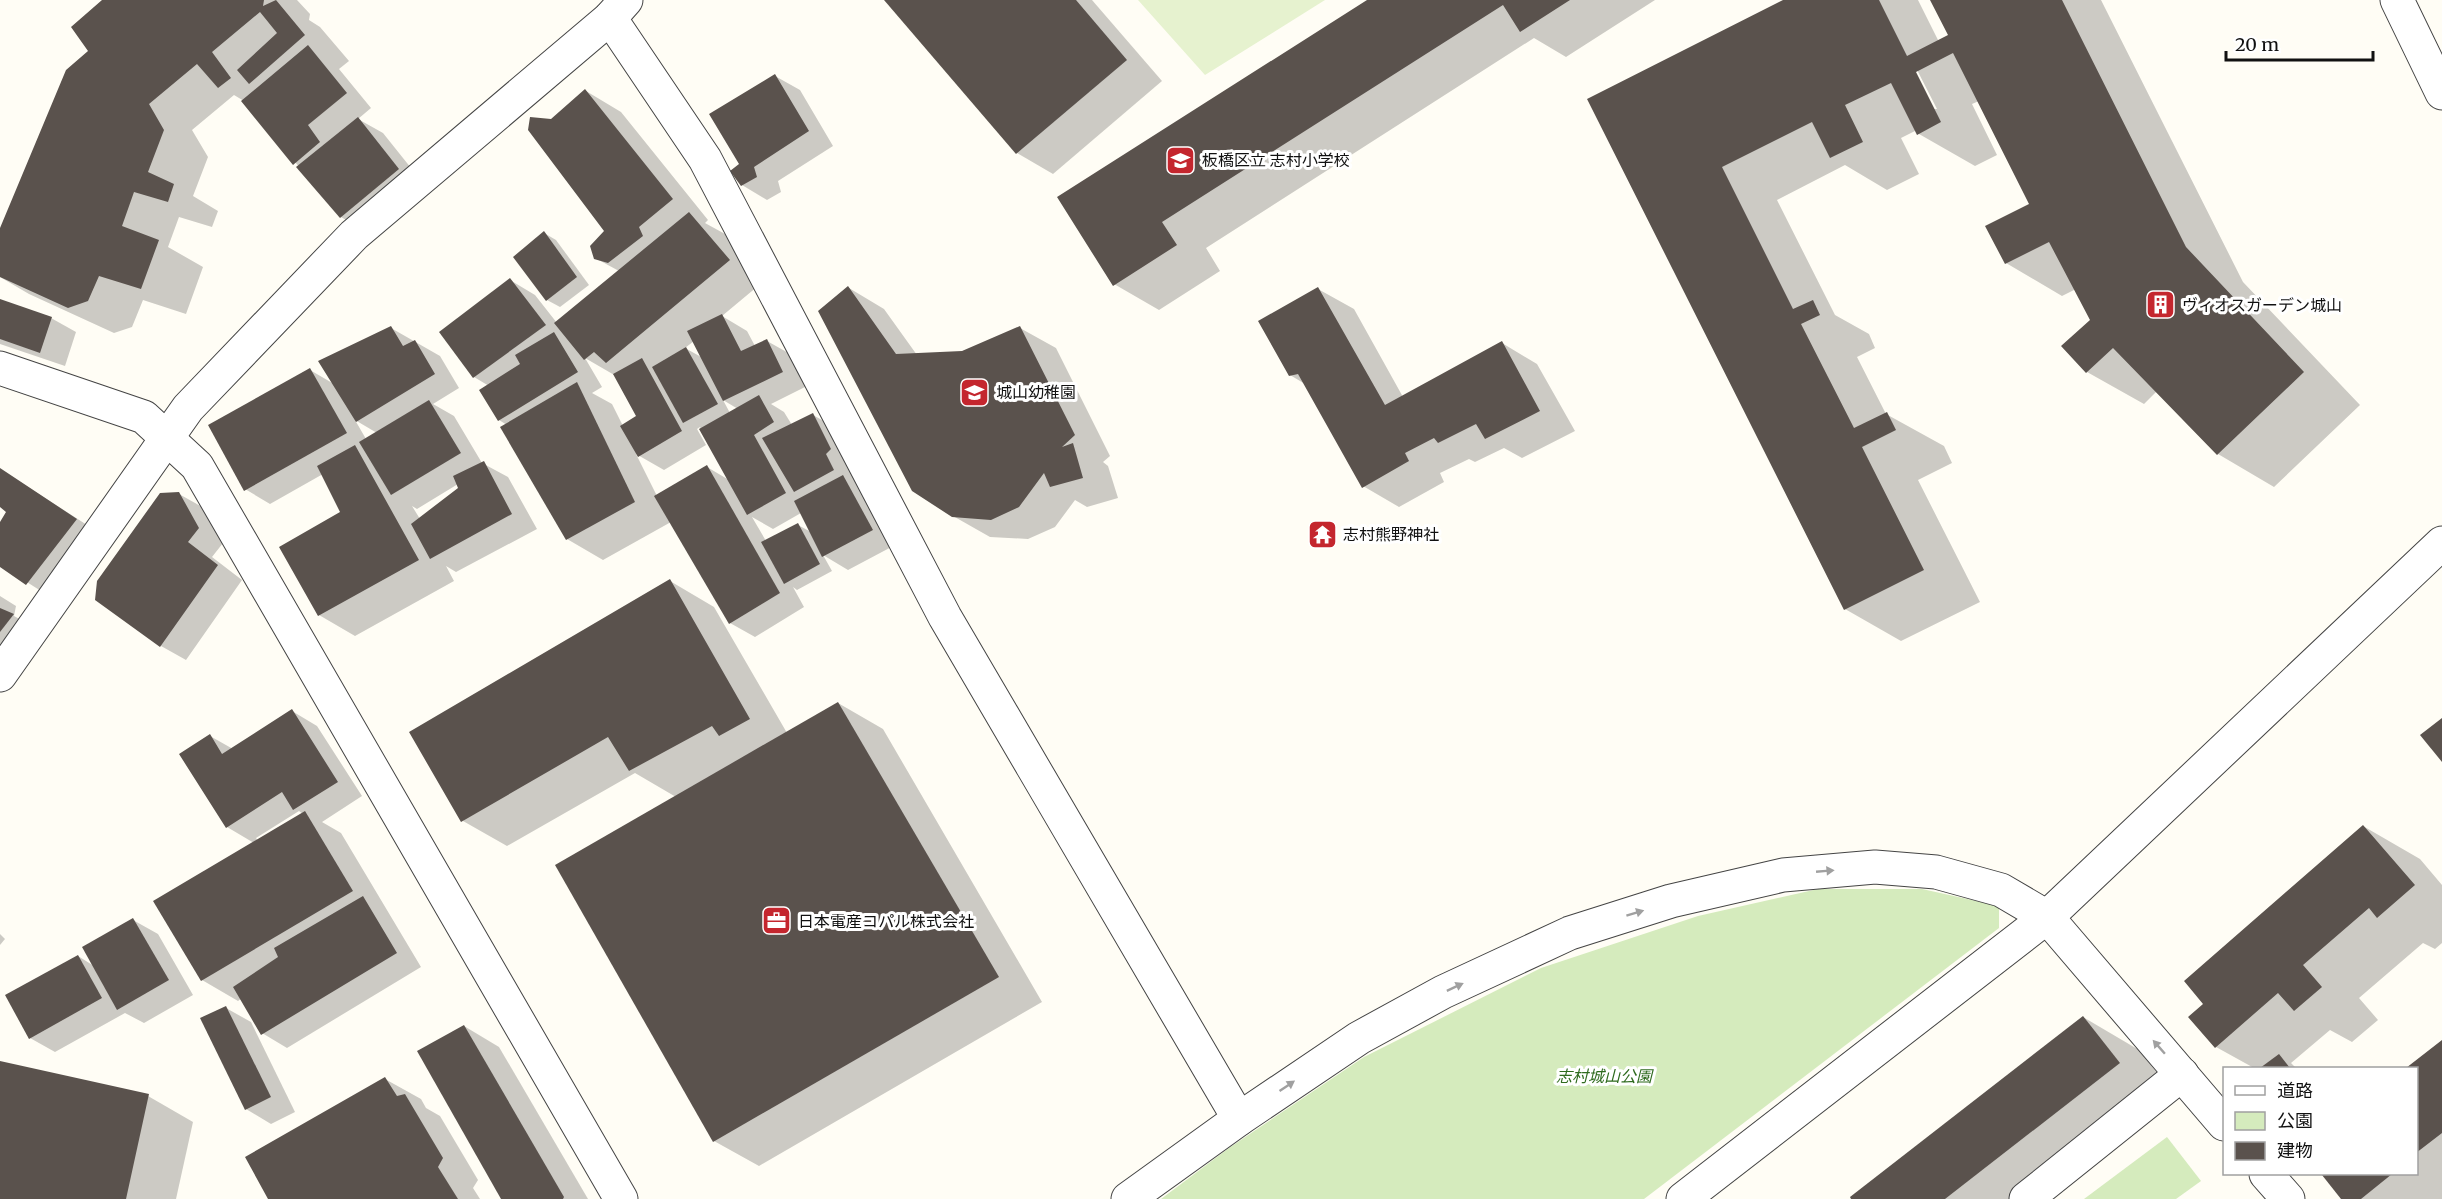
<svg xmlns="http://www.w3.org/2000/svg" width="2442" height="1199" font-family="Merriweather,'Noto Sans JP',serif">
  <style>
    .green { fill: #d5ebbd }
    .pitch { fill: #e6f2cf }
    .shadow { fill: #0003; fill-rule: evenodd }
    .building { fill: #5a524d }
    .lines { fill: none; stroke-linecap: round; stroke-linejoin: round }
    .minor-casing { stroke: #444; stroke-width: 35 }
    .minor { stroke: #fff; stroke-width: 33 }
    .oneway { fill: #a0a0a0 }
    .labels { text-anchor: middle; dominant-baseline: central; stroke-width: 6; stroke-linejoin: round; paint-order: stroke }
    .poi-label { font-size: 16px; fill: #111; stroke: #fff; text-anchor: start }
    .park-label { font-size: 16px; font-style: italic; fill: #2f6b1f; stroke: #fff }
  </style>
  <rect width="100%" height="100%" fill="#fffdf5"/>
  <!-- green -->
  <g class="green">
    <path d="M1818,889H1922L1999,906V928L1644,1199H1161L1229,1148L1364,1057L1541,968L1698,916Z"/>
    <path d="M2167,1137L2201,1181L2176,1199H2084Z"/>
  </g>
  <!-- pitch -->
  <path class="pitch" d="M1138,0H1325L1205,75Z"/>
  <!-- shadow -->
  <g class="shadow">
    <path d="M105,0H297L310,14L309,20L320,27L349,61L339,69L371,108L358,119L383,133L423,183L366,232L341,217L244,101L234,95L192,130L208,157L193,196L218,211L212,227L179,217L168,247L203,267L186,314L143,300L132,327L114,333L29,294L0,277V232L90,51Z"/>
    <path d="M886,0H1092L1162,81L1053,174L1017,153Z"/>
    <path d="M1370,0H1655L1566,57L1534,38L1206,248L1220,271L1159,310L1114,284L1059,198Z"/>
    <path d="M1786,0H1918L1939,42L1950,36L1932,0H2101L2243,282L2360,405L2274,487L2218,454L2157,391L2144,404L2087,372L2092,320L2076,289L2062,296L2006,263L2031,205L1979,101L1972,104L1997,155L1975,166L1919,134L1917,130L1901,138L1919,174L1887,190L1845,165L1777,200L1835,315L1869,334L1875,348L1857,357L1886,414L1944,446L1952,463L1918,480L1980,602L1901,641L1845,609L1589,100ZM1914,64L1937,109H1933L1912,66Z"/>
    <path d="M775,76L800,90L833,146L778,181L781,192L767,200L742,185L740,164Z"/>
    <path d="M586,91L621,112L708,220L705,223L725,234L764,281L722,316L747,331L755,346L767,341L792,355L807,386L771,404L784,412L792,425L813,415L838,429L897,544L848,570L823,555L832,571L797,590L793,587L804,607L755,637L730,623L671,522L603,560L567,539L507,425L499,420L489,386L474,377L510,280L535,295L557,323L619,271L595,258L606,232L552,120ZM694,341L703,358L685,348ZM585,358L616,376L638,417L623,426L612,404L592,393L602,387ZM723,400L738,409L730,413ZM700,427L729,480L707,467L657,496L636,454L664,470L706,445L697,429ZM801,513L811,532L798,525L766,541L752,517L773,529Z"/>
    <path d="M544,233L556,240L589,285L560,307L547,300L515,257Z"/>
    <path d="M849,288L884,309L917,355L962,353L1020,328L1056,348L1110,456L1103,462L1108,466L1118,498L1087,507L1075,500L1055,527L1028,539L990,537L953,516Z"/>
    <path d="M1318,289L1354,309L1403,397L1502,343L1537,364L1575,431L1522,458L1504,448L1475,462L1469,459L1440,473L1444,482L1399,507L1363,486L1305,384L1290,375Z"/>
    <path d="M0,301L51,318L76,332L65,366L0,344Z"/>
    <path d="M391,328L440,356L459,388L433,404L454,416L482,463L508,477L537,529L456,572L446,566L454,581L355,636L319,615L342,512L323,474L270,504L245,489L310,370L334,384ZM355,420L377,433L366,439ZM458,484L459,488L420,519L412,506L417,509Z"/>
    <path d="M0,469L101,534L52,598L0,565V525L8,511L0,506Z"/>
    <path d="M179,494L204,508L223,543L212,557L242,580L186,660L161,646Z"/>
    <path d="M670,581L714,607L787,733L838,703L883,729L1042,1002L759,1166L714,1141L676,797L635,773L507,846L463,821Z"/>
    <path d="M0,596L16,606L14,616L38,629L0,655Z"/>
    <path d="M292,711L317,726L362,796L322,822L341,833L421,967L287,1048L262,1033L242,998L238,1001L202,980L254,843L227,827L210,736L233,749ZM299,811L303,814L258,841L256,838Z"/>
    <path d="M2363,826L2420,859L2442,885V943L2435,949L2423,943L2359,998L2378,1020L2352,1042L2330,1030L2291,1063L2296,1068H2254L2216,1047L2205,1004Z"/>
    <path d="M133,920L158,934L193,995L144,1023L125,1013L55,1052L30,1038L78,956L94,966Z"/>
    <path d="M0,934L5,939L0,945Z"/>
    <path d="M226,1008L251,1022L295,1112L271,1124L246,1109Z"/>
    <path d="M2083,1017L2139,1050L2175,1096L2043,1199H1853Z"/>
    <path d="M464,1026L499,1047L588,1199H503Z"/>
    <path d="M2442,1041V1199H2343L2324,1175L2327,1174H2416V1068H2408Z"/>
    <path d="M0,1062L148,1096L193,1122L176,1199H0Z"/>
    <path d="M385,1079L421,1099L426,1108L440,1116L478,1180L473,1188L480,1199H268Z"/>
  </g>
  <!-- building -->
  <g class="building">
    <path d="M102,0H264L263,6L276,0L305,35L249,84L237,70L277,33L260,12L212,52L231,78L218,88L197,64L149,104L164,130L148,172L174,184L168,202L134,192L122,226L159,240L141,289L99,276L88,301L68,308L0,277V228L66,70L88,51L71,27Z"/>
    <path d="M884,0H1076L1127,60L1016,154Z"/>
    <path d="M1367,0H1570L1520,32L1503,5L1162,222L1177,245L1113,286L1057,197Z"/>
    <path d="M1783,0H1879L1907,56L1948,35L1930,0H2062L2186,247L2304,372L2217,455L2113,348L2086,373L2061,346L2090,320L2049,242L2005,264L1985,226L2029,204L1953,53L1916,72L1941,122L1917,135L1891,83L1845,105L1863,142L1830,158L1812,122L1722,167L1793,309L1813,300L1820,315L1801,324L1854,428L1887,412L1896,430L1862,447L1924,570L1844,610L1587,99Z"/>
    <path d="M308,45L347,93L308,125L320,142L293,165L241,101Z"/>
    <path d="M775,74L809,131L754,167L757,177L741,186L730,171L739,164L709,114Z"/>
    <path d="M585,89L673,199L639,227L643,236L608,263L594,259L590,246L604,231L528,130L530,117L551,119Z"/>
    <path d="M358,117L399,169L340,218L296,167Z"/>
    <path d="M689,212L730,260L606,363L594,352L584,360L554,323Z"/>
    <path d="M544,231L577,277L546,301L513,257Z"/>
    <path d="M510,278L546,325L473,378L439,332Z"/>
    <path d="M848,286L896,354L962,351L1020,326L1075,435L1062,447L1073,443L1083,478L1050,487L1044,473L1019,507L991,520L952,517L912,491L818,311Z"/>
    <path d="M1318,287L1385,405L1502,341L1540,411L1485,439L1476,424L1438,443L1434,438L1405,453L1409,461L1362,488L1298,374L1289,376L1258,321Z"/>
    <path d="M0,299L52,317L40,353L0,339Z"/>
    <path d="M722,314L741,351L767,339L783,372L723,401L687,331Z"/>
    <path d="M391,326L403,346L415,340L435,374L356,422L318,361Z"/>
    <path d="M554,332L578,372L498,421L479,390L520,364L515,355Z"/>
    <path d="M686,347L718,404L683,423L652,367Z"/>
    <path d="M642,358L682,431L638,457L620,426L636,416L613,374Z"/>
    <path d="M310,368L347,433L244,491L208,425Z"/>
    <path d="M577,382L635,502L566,540L500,427Z"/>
    <path d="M759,395L774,422L754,435L786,493L747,515L699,429Z"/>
    <path d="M429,400L461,453L391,495L359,442Z"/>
    <path d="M813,413L831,449L826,454L834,470L794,492L762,438Z"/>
    <path d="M355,445L419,560L318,616L279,547L340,512L317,466Z"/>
    <path d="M484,461L512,514L430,559L411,524L458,488L453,476Z"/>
    <path d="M707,465L780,593L729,624L654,496Z"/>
    <path d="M0,468L77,519L26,585L0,567V522L6,512L0,507Z"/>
    <path d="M843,475L873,530L822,557L794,501Z"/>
    <path d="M179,492L199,528L188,542L218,565L160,647L95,600L97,581L160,493Z"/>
    <path d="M798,523L820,564L784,584L761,542Z"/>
    <path d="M670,579L750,719L719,736L712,726L629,771L608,737L461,822L409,732Z"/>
    <path d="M0,608L14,614L0,632Z"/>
    <path d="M838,702L999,977L713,1142L555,865Z"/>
    <path d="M292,709L338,782L293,810L282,792L226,828L179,754L210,734L222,754Z"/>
    <path d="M2442,718V762L2420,735Z"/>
    <path d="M305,811L353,891L201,981L153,901Z"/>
    <path d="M2363,825L2415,885L2377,918L2369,908L2303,965L2322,987L2294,1011L2278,993L2215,1048L2188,1017L2203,1004L2184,981Z"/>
    <path d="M363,896L397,953L261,1035L233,987L278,957L274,948Z"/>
    <path d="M133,918L169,980L117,1010L82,947Z"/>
    <path d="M78,955L102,998L29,1039L5,995Z"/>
    <path d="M226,1006L271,1097L245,1110L200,1018Z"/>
    <path d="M2083,1016L2120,1063L1945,1199H1851L1850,1197Z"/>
    <path d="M464,1025L564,1197L563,1199H501L417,1051Z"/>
    <path d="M2442,1040V1133L2416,1153V1068H2406Z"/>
    <path d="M2279,1054L2290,1068H2260Z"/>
    <path d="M0,1061L149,1094L126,1199H0Z"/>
    <path d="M385,1077L397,1096L405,1094L443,1158L438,1167L458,1199H268L245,1157Z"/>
    <path d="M2324,1174H2392L2361,1199H2341L2322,1175Z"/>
  </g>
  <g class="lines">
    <defs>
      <g id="minor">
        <path d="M2397,0L2442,93"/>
        <path d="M610,18L705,159L945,617L1239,1119"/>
        <path d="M0,368L144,417L197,466L621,1199"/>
        <path d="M0,675L188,408L354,235L610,18L626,0"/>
        <path d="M2266,1174L2288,1199"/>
        <path d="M1128,1199L1239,1119L1359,1038L1443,992L1570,933L1671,901L1783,875L1875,867L1936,872L2001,890L2047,917L2224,1124"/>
        <path d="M1683,1199L2047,917L2442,543"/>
        <path d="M2026,1199L2182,1074"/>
      </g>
    </defs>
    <!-- minor casing -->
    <use href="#minor" class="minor-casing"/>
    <!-- minor -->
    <use href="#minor" class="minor"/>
  </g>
  <!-- one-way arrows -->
  <defs><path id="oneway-solid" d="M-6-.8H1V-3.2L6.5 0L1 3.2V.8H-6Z" transform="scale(1.5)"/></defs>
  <g class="oneway">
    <use href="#oneway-solid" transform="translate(1825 871) rotate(-5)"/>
    <use href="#oneway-solid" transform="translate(1635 913) rotate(-17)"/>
    <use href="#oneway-solid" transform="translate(1455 987) rotate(-25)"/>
    <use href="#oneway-solid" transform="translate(2159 1047) rotate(-131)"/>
    <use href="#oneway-solid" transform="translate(1287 1086) rotate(-34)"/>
  </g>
  <!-- icons -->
  <defs>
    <symbol id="school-square" viewBox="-11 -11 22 22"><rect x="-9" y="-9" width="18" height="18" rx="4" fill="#c4262e" stroke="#fff"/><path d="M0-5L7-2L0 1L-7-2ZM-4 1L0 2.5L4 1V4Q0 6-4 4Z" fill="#fff"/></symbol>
    <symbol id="building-square" viewBox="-11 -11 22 22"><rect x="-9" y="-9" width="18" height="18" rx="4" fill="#c4262e" stroke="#fff"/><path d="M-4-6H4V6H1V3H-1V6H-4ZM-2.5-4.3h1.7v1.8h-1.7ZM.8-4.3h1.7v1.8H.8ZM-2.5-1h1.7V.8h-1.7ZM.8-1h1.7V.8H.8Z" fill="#fff"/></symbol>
    <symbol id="temple-square" viewBox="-11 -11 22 22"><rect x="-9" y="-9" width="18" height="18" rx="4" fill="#c4262e" stroke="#fff"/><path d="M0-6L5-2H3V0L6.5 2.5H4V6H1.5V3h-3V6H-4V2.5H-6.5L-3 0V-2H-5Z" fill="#fff"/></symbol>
    <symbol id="office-square" viewBox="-11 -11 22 22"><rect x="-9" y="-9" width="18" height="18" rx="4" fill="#c4262e" stroke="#fff"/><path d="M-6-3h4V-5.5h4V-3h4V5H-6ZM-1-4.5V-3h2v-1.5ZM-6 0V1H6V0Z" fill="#fff"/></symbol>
  </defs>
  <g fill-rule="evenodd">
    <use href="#school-square" x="1164" y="144" width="33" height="33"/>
    <use href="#building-square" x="2144" y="288" width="33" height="33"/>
    <use href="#school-square" x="958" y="376" width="33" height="33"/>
    <use href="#temple-square" x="1306" y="518" width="33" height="33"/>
    <use href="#office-square" x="760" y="904" width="33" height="33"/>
  </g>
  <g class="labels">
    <!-- poi labels -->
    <g class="poi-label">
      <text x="1202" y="160">板橋区立 志村小学校</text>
      <text x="2182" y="305">ヴィオスガーデン城山</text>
      <text x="996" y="392">城山幼稚園</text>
      <text x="1343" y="534">志村熊野神社</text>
      <text x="798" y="921">日本電産コパル株式会社</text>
    </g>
    <!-- park labels -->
    <g class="park-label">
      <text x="1604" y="1076">志村城山公園</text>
    </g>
  </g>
  <!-- legend -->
  <rect x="2223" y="1067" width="195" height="108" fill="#ffffff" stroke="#a0a0a0" stroke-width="1.5"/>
  <rect x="2235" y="1086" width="30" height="9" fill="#ffffff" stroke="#a0a0a0" stroke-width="1.5"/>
  <text x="2277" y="1097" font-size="18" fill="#111111">道路</text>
  <rect x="2235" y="1112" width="30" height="18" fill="#d5ebbd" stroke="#a0a0a0" stroke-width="1.5"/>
  <text x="2277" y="1127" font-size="18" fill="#111111">公園</text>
  <rect x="2235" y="1142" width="30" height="18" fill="#5a524d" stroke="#a0a0a0" stroke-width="1.5"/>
  <text x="2277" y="1157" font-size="18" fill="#111111">建物</text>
  <!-- scale -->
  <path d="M2226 51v9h147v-9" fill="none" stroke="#111111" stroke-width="3"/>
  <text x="2235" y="51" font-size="18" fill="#111111" stroke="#ffffff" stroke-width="4.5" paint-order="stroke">20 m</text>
</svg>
